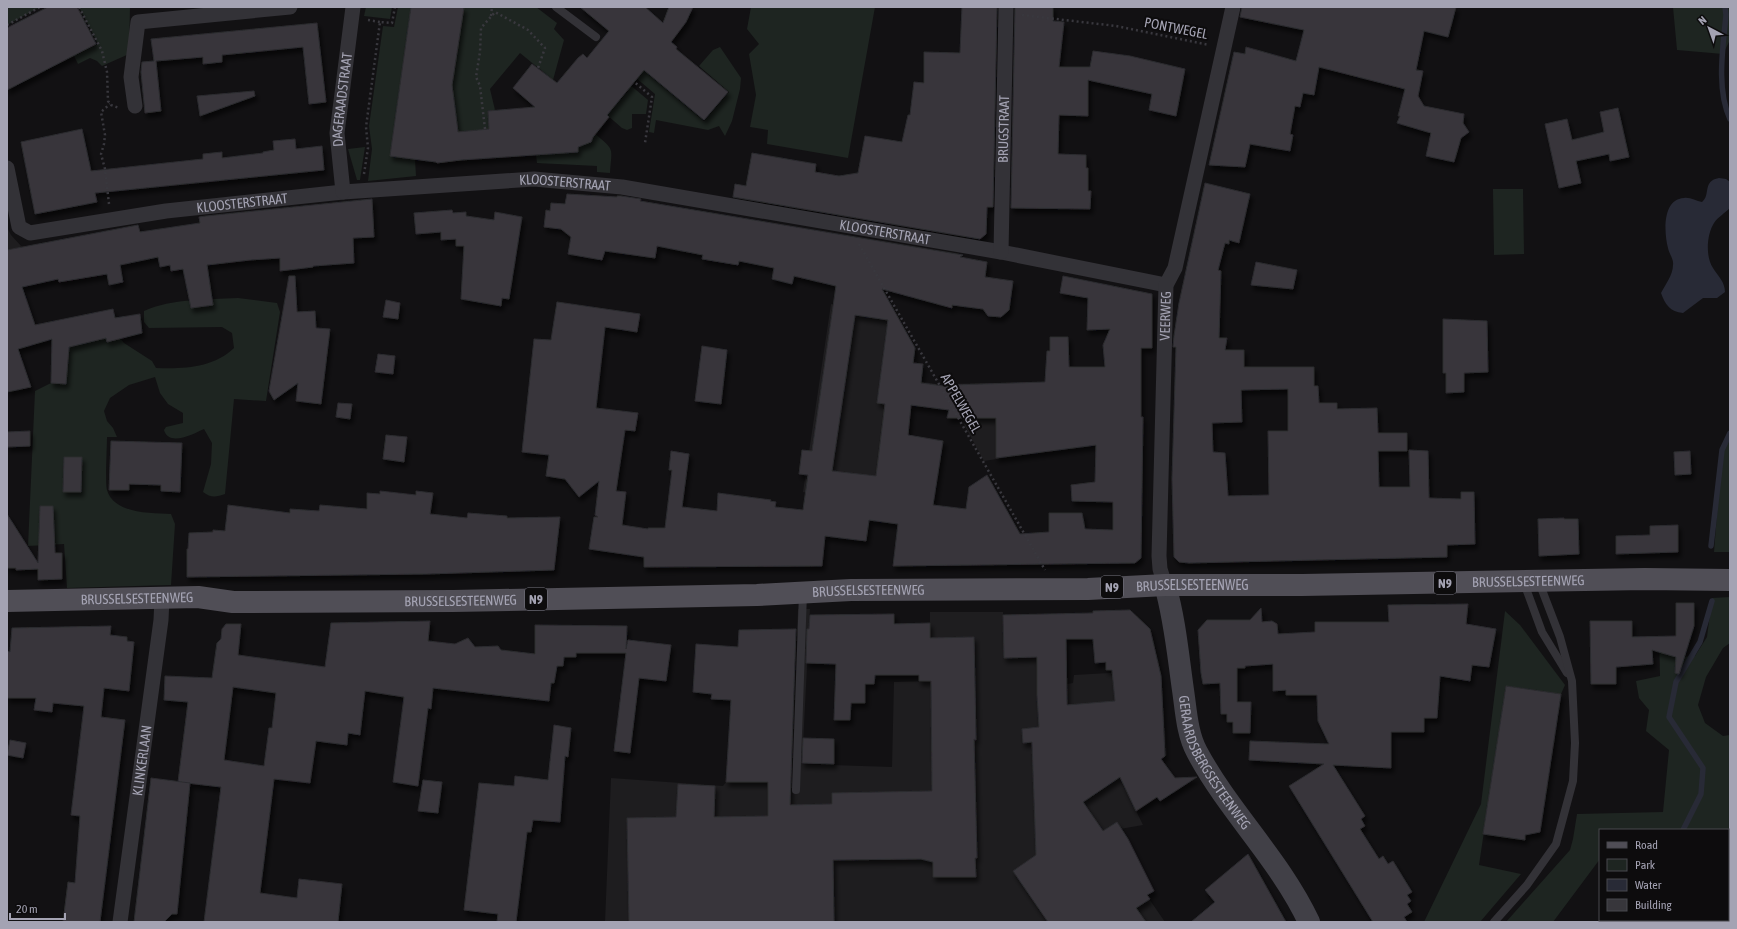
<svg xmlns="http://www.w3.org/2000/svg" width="1737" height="929" font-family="'Asap Condensed',sans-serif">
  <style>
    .built { fill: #1e1d1f }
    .green { fill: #1e2521 }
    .water { fill: #282a36 }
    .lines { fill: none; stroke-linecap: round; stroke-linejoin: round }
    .stream { stroke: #282a36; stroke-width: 5.5 }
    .building { fill: #37363b; stroke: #2c2b2f; fill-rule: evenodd; filter: url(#shadow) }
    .path { stroke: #39383e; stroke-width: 2.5; stroke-dasharray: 2 3; stroke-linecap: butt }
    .service { stroke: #333237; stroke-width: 8 }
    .minor { stroke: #333237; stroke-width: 15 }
    .secondary { stroke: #414047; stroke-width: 22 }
    .primary { stroke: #504e56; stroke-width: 22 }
    .labels { text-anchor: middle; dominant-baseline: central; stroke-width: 4; stroke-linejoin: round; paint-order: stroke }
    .shield { fill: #0d0c0d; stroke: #777681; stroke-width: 1 }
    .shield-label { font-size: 13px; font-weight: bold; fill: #a4a3b3 }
    .street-label { font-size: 14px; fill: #a4a3b3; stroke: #0d0c0d }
  </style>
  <defs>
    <filter id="shadow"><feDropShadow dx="2.5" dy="4.5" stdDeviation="2" flood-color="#0009"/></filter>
  </defs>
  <rect width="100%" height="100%" fill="#121113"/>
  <!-- built -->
  <g class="built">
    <path d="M7,227L11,235L22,247L7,250Z"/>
    <path d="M858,248L915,349L912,380L936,384L948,409L911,406L900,524L887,523L888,510L830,501L803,492L831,304L836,305Z"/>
    <path d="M1045,382L1048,451L984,461L942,384Z"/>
    <path d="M798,609H810L802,764L892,767L894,682L930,681V612H1003V615L1065,614L1067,684L1073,683L1074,675L1127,672L1161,676L1167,755L1123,784L1143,825L1103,832L1165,922H605L611,778L723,786L726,782H791Z"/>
  </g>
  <!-- green -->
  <g class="green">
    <path d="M7,7H40L7,25Z"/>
    <path d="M79,7H130L129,54L102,66L97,61L90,58L78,64L74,56L98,44Z"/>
    <path d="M366,7H392L390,19L364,16Z"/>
    <path d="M398,7H411L396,115L415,159L416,176L368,181L372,149L369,126L383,26L394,27Z"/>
    <path d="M464,7H536L557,23L554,29L564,40L553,80L520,53L490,89L495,110L488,111L489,129L459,140L452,85Z"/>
    <path d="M751,7H875L848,158L767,144L768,130L750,127L756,95L749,54L759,44L747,29Z"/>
    <path d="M1673,7H1730V40L1723,54L1677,50Z"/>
    <path d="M720,47L741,78L740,89L732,121L725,136L719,126L708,130L656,120L654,133L649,132L655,94L629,72L640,67L704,121L729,92L699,66L713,50Z"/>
    <path d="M629,84L648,100L646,114H632V128L627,130L622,128L607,115L628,91L625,89Z"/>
    <path d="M594,133C615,151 612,146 610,173L597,172V166L537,163L536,155L578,152V145L589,143L593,139Z"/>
    <path d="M365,147L360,180H357L348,149Z"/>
    <path d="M1493,189H1523L1524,254L1494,255Z"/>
    <path d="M238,298L277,303L280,312L266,401L234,399L225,494C216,497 211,498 203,492L211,464L212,443L204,429C193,434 169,447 164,430L166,427L183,423V413L168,404L160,393L155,377L129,385L110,398L104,411L107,421L113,428L117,437H107C107,448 105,482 107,490C114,514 151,513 171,514L175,524L171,585L67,588L64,544L28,546L35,391L51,383L53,339L116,333L124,343L152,361L156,368C184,369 213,368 234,348L232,333L222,327L149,328L144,322V311C173,298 206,300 238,298Z"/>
    <path d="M1730,439V552H1714L1722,450Z"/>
    <path d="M1730,597V643L1723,648L1706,677L1698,705L1705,723L1723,736L1730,735V921L1624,922V920H1728V830H1600V859L1553,922H1506L1570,850L1573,839L1577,814L1663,812L1669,750L1646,731L1649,710L1639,698L1636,681L1660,676L1659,637L1678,657L1695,656L1707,637L1712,598Z"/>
    <path d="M1505,611L1520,625L1565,685L1561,694L1506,686L1479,865L1521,874L1480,922H1424L1481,804Z"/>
  </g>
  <!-- water -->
  <path class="water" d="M1719,178L1726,179L1730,182V208C1725,213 1718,217 1714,223C1707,234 1705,256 1713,268C1718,276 1725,282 1725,292L1717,298H1703L1683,313C1670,312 1665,304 1661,293C1665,285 1673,275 1673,265C1674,259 1669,254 1668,248C1664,233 1662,199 1684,198C1690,197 1696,201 1702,202C1711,195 1702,181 1719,178Z"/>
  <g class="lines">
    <!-- stream -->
    <g class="stream">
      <path d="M1725,7L1726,15C1723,47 1716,89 1730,119"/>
      <path d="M1711,546L1722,450L1730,433"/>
      <path d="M1683,830L1701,794L1703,768L1669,717L1676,682L1700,642L1712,601"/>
      <path d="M1644,920V922"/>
    </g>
  </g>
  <!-- building -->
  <g class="building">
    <path d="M48,7H77L96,44L7,90V28Z"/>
    <path d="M411,7H464L452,85L458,132L489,129L488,111L535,107L513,88L532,64L557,83L578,58L583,54L587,58L609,31L580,7H645L663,23L669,7H693L686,22L671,42L677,47L676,49L728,92L704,120L644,70L607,115L609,117L593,137L591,142L578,147V152L461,160L437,163L436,162L390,156Z"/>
    <path d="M962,7H997L993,207H987L986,234L980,239L733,197L735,184L746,186L752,153L816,164L815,172L839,176L858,173L865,136L902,142L908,115H910L914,82L924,83V52L960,53Z"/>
    <path d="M1015,7H1053V21L1064,22L1059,67H1090L1093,51L1130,56L1185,69L1176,116L1149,110L1152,94L1088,80V116L1059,115L1058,154L1086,155V168H1088V191H1091L1090,209L1011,208Z"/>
    <path d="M1242,7H1456L1448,37L1424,31L1416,70L1423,71L1418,96L1424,106L1464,114L1463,123L1469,132L1461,138L1454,162L1426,156L1431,133L1397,123L1400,116H1398L1405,89L1319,67L1314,95L1303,93L1300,107L1295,106L1290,134L1293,135L1290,151L1250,144L1245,167L1209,165L1234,52L1245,54L1246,47L1296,61L1304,30L1240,17Z"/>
    <path d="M317,23L326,102L309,104L303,47L222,55V62L203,64V57L156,61L161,111L145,113L141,72L142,62L154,61L151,39Z"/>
    <path d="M254,91L255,96L200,116L197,96Z"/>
    <path d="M1618,108L1629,157L1610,161L1609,154L1576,161L1581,183L1559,188L1545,124L1567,119L1572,140L1604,132L1600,112Z"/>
    <path d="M82,129L91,171L203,159V154L222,152V158L263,153V152L274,150L273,141L295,139L296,149L322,146L324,170L95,193L97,202L35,214L21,142Z"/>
    <path d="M1205,183L1250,194L1239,243L1229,240V244L1225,243L1218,270L1221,271L1219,338H1227L1225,350H1244V367H1314V386H1318L1319,403H1337V409L1377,408L1378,433H1407V451H1378L1379,487H1410L1409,450L1428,451L1429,498L1461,499V492H1474L1475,544L1447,545V557L1189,563L1179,562L1174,557L1172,479L1176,347H1173L1174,336L1179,303ZM1288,389V431H1268L1269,495L1228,496L1225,453L1213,452L1212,423L1242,422L1241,390Z"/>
    <path d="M567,194L617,197V196H621L641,199L640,201L963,255L960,257L987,262L985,277L1013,281L1009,310L1001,317L988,316L983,309L952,305V308L882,289L915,348L913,363L923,364L921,383L951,387L952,385L1045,382L1047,351H1050V337H1068L1069,367H1105L1103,345L1110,329L1087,330L1088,298L1060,293L1063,276L1152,294V348H1141V417H1143L1141,558L1135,563L893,566L898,524L869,520L866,541L825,536L822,566L644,567V557L589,549L594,517H598L595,515L599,481L579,497L565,479L546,476L549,455L522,452L534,339L551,340L557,302L640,314L637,332L605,327L596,408L638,413L635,431L625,430L616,491L626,492L622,525L648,529V528H665L672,470H669L671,451L689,454L682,507L717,511L718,493L771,500L770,501L776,502L775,507L803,510L808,475L799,474L802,450L812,451L836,286L794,276L792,284L772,279L774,268L739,261L738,265L702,259L703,255L657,246L655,258L605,251L602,260L568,254L571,237L561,229L544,227L546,210L550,211L551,203L565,204ZM855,315L888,320L877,403L885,404L876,476L832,471ZM911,405L949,410L947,418H996V458L1096,445L1095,482L1071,485L1072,501L1113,502V530L1085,529L1082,513H1049V532L1020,534L987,475L969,487L966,509L933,505L943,441L908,435Z"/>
    <path d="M372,199L374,237L353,238L354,263L313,266V267L280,271V258L250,260L207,265L213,305L191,308L183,269L171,271L170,265L160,267L158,257L120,265L123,282L109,285L107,274L59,282L58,279L22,287L35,325L113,309L115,318L140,314L142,333L107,342L106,338L69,347L66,384L51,383L52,339L18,349L31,387L7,392V250L138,225L140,232L200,223L199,217L206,216Z"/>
    <path d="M452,210L453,213L466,212V216L494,220L495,212L522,217L509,299L502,298L501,306L461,299L464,246H456V239L441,240V232L416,234L414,213Z"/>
    <path d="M1256,262L1297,270L1293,289L1251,285Z"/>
    <path d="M289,276H295L297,312L315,311L316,328L330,329L321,404L296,401L298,383L274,400L269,391Z"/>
    <path d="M386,300L400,303L398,319L383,317Z"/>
    <path d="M1443,319L1487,321L1488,372L1464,373V392L1446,393V373H1443Z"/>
    <path d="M702,346L727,350L721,404L695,401Z"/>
    <path d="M378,354L395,356L393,374L375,372Z"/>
    <path d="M338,403L352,404L350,419L336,417Z"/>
    <path d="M30,431V446L7,447V432Z"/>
    <path d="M386,435L407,437L404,462L383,459Z"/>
    <path d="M111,441L182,443L180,492L161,491V485L129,484V490H109Z"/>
    <path d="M1690,451L1691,474L1675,475L1674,452Z"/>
    <path d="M64,457H82L81,492H63Z"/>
    <path d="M380,491L416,495V491L433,493L430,514L467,518L468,513L507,516V518L560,517L554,570L427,574L187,577V549H188L189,533L213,532V530L225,531L228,505L290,513V509L319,511L320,505L367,509V493L380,494Z"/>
    <path d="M40,506H53L55,553H62V579L38,580V569L16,570V568H7V514L38,563Z"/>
    <path d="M1564,518V519H1578L1579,554L1539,556L1538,519Z"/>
    <path d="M1678,525V552L1616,554V536L1650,535V526Z"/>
    <path d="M1676,603H1694V626L1679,674L1675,673L1676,657L1652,650L1653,664L1616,667V684H1591L1590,621H1632V637L1676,636Z"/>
    <path d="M1468,604L1466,624L1496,629L1489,667L1472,665L1470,681L1440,676L1437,718H1424V732H1391V768L1333,765L1365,816L1361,819L1365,826L1360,829L1379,859L1383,856L1388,864L1393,861L1412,892L1407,895L1411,901L1407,904L1412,912L1404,917L1407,922H1373L1289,786L1324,764L1249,760L1250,741L1329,744L1318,721L1317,695H1286V690L1273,691V664L1245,666V668H1237V702H1251L1250,733H1233V722H1227V714H1221L1220,683L1203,684L1201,673L1198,630L1207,620H1250L1261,608L1262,622L1272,621L1277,624L1278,634L1315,632V622H1389L1388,605Z"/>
    <path d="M1130,610L1150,629L1161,676L1165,756L1161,759L1175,778L1197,777L1160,801L1157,797L1136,811L1120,777L1083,802L1103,831L1117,822L1128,839L1154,891L1147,895L1150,899L1136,908L1146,922H1048L1013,871L1036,855L1032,742L1023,743L1022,729L1039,727L1037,695V657L1004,658L1003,615L1093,613V611ZM1066,639H1093L1095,663L1106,662V670H1112L1115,701L1067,705Z"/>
    <path d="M894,614V624L930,623V638L974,637L976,740L974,739L977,858H975L976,877H933V862L921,859L833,860L834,922H629L627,818L676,817L678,784L715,786L714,817L768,816V782H726L731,700L711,699L712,694L693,692L696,644L738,647L739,630L796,629L790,805L832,804V793L932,791L931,681H919V675H875L874,684H865V703H851L850,720H834L836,664L806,663L807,629H809L810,615Z"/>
    <path d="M430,621L428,641L455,644L468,638L475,647L498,646L501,650L535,654V625L627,626L626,649L628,640L671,645L666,681L639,678L630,753L614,751L626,653H576V657H564L563,666H557L554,683H551L549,701L433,688L431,709L428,708L418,786L393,782L404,697L365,691L360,735L348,733L347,745L316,741L310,783L274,779L260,893L297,898L299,879L342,884L338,922H204L221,787L178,782L188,702L164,700L165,676L212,678L217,643L221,639L222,629L226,624H241L238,655L325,667L331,623ZM233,687L276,693L272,728H269L264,766L224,760Z"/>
    <path d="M111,626L110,635L127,637V641L134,642L129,691L104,688L101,717L125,720L100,922H63L68,882L75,883L80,816L71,815L84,706L53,703L52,712L34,710L36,698H7V651L10,652L12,628Z"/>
    <path d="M1506,686L1561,694L1540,832L1525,835V840L1483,834Z"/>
    <path d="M554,725L571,728L568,757L565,756L560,822L533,820L531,832H527L516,922H497L498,914L464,910L479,783L514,786L515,776L548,780Z"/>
    <path d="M803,738L834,739V764L802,763Z"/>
    <path d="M10,740L26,743L23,758L7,755Z"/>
    <path d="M151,778L190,783L177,914H172L164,922H134Z"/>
    <path d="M423,780L442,782L438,813L418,811Z"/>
    <path d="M1248,854L1286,922H1191L1215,902L1205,890Z"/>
  </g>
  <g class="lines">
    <!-- path -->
    <g class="path">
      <path d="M79,7L102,51L107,72L108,101L111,105L119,108"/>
      <path d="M1022,15L1116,26L1209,45"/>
      <path d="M491,16L492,7"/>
      <path d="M368,20L380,22"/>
      <path d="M7,25L40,7"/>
      <path d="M632,80L652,97L645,143"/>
      <path d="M485,129L480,86L476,77L480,52L481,28L495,12L528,30L545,48L538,68"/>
      <path d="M364,174L368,148L366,127L380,22L392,23L395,7"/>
      <path d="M109,204L105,169L101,154L104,144L105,135L101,112L110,104"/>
      <path d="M859,244L1045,570"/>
    </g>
    <!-- service -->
    <g class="service">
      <path d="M556,7L596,37"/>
      <path d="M1524,583L1542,632L1567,673"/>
      <path d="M796,790L803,593"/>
      <path d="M1494,922L1527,885L1556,844L1573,781L1575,743L1572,681L1560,637L1539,582"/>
    </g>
    <!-- minor -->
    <g class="minor">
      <path d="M135,106L131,77L138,22L290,7"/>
      <path id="s1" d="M7,168L19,227L30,233L166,211L343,192L534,179L622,187L1001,252L1166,285"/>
      <path id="s2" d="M343,192L337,133L353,7"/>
      <path id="s3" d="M1001,252L1006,7"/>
      <path id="s4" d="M1165,585L1160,569L1159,556L1166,285L1175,268L1233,7"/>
      <path id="s5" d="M120,922L161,620L162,598"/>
    </g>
    <!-- secondary -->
    <path class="secondary" id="s6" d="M1165,585C1175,620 1178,655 1183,690C1186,710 1187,734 1197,752C1229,812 1280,860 1309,922"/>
    <!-- primary -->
    <path class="primary" id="s7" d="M7,601L198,597L233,602L453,601L757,595L851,590L1088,589L1165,585H1302L1645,579L1730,580"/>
  </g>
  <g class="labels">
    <!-- shield labels -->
    <g class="shield">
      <rect x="1434" y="572" width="22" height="22" rx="3"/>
      <rect x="1101" y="576" width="22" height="22" rx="3"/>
      <rect x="525" y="588" width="22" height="22" rx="3"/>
    </g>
    <g class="shield-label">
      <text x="1445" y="583">N9</text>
      <text x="1112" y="587">N9</text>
      <text x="536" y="599">N9</text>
    </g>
    <!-- street labels -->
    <g class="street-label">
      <text transform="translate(1176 28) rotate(11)">PONTWEGEL</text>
      <text stroke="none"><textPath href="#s2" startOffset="93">DAGERAADSTRAAT</textPath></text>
      <text stroke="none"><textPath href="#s3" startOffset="123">BRUGSTRAAT</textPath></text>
      <text stroke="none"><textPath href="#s1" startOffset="611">KLOOSTERSTRAAT</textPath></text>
      <text stroke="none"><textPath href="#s1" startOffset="287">KLOOSTERSTRAAT</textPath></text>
      <text stroke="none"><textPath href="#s1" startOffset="935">KLOOSTERSTRAAT</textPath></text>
      <text stroke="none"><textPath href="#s4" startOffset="270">VEERWEG</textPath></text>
      <text transform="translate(961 403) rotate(60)">APPELWEGEL</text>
      <text stroke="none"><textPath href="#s7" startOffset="1522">BRUSSELSESTEENWEG</textPath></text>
      <text stroke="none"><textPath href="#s7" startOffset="1186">BRUSSELSESTEENWEG</textPath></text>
      <text stroke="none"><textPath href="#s7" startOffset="862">BRUSSELSESTEENWEG</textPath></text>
      <text stroke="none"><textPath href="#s7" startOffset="130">BRUSSELSESTEENWEG</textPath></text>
      <text stroke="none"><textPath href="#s7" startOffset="454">BRUSSELSESTEENWEG</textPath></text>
      <text stroke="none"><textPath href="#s5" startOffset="163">KLINKERLAAN</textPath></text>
      <text stroke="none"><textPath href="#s6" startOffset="187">GERAARDSBERGSESTEENWEG</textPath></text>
    </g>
  </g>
  <!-- border -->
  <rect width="1737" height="929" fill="none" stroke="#a4a3b3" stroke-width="16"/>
  <!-- legend -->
  <rect x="1599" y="829" width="130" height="92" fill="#0d0c0d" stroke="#49484f"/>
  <rect x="1607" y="842" width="20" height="6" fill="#504e56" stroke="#49484f"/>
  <text x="1635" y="849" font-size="12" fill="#a4a3b3">Road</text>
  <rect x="1607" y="859" width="20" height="12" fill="#1e2521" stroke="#49484f"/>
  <text x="1635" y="869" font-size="12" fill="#a4a3b3">Park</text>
  <rect x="1607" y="879" width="20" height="12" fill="#282a36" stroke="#49484f"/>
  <text x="1635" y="889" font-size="12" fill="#a4a3b3">Water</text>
  <rect x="1607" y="899" width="20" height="12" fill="#37363b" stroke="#49484f"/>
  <text x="1635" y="909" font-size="12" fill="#a4a3b3">Building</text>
  <!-- north arrow -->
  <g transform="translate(1709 28) rotate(319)" stroke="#0d0c0d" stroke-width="3" paint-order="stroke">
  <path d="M0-3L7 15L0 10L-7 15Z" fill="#a4a3b3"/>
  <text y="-6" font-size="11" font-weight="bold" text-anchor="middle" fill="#a4a3b3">N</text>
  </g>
  <!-- scale -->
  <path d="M10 913v6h55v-6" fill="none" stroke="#a4a3b3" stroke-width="2"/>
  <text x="16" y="913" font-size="12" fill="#a4a3b3" stroke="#0d0c0d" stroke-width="3" paint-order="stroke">20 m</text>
</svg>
